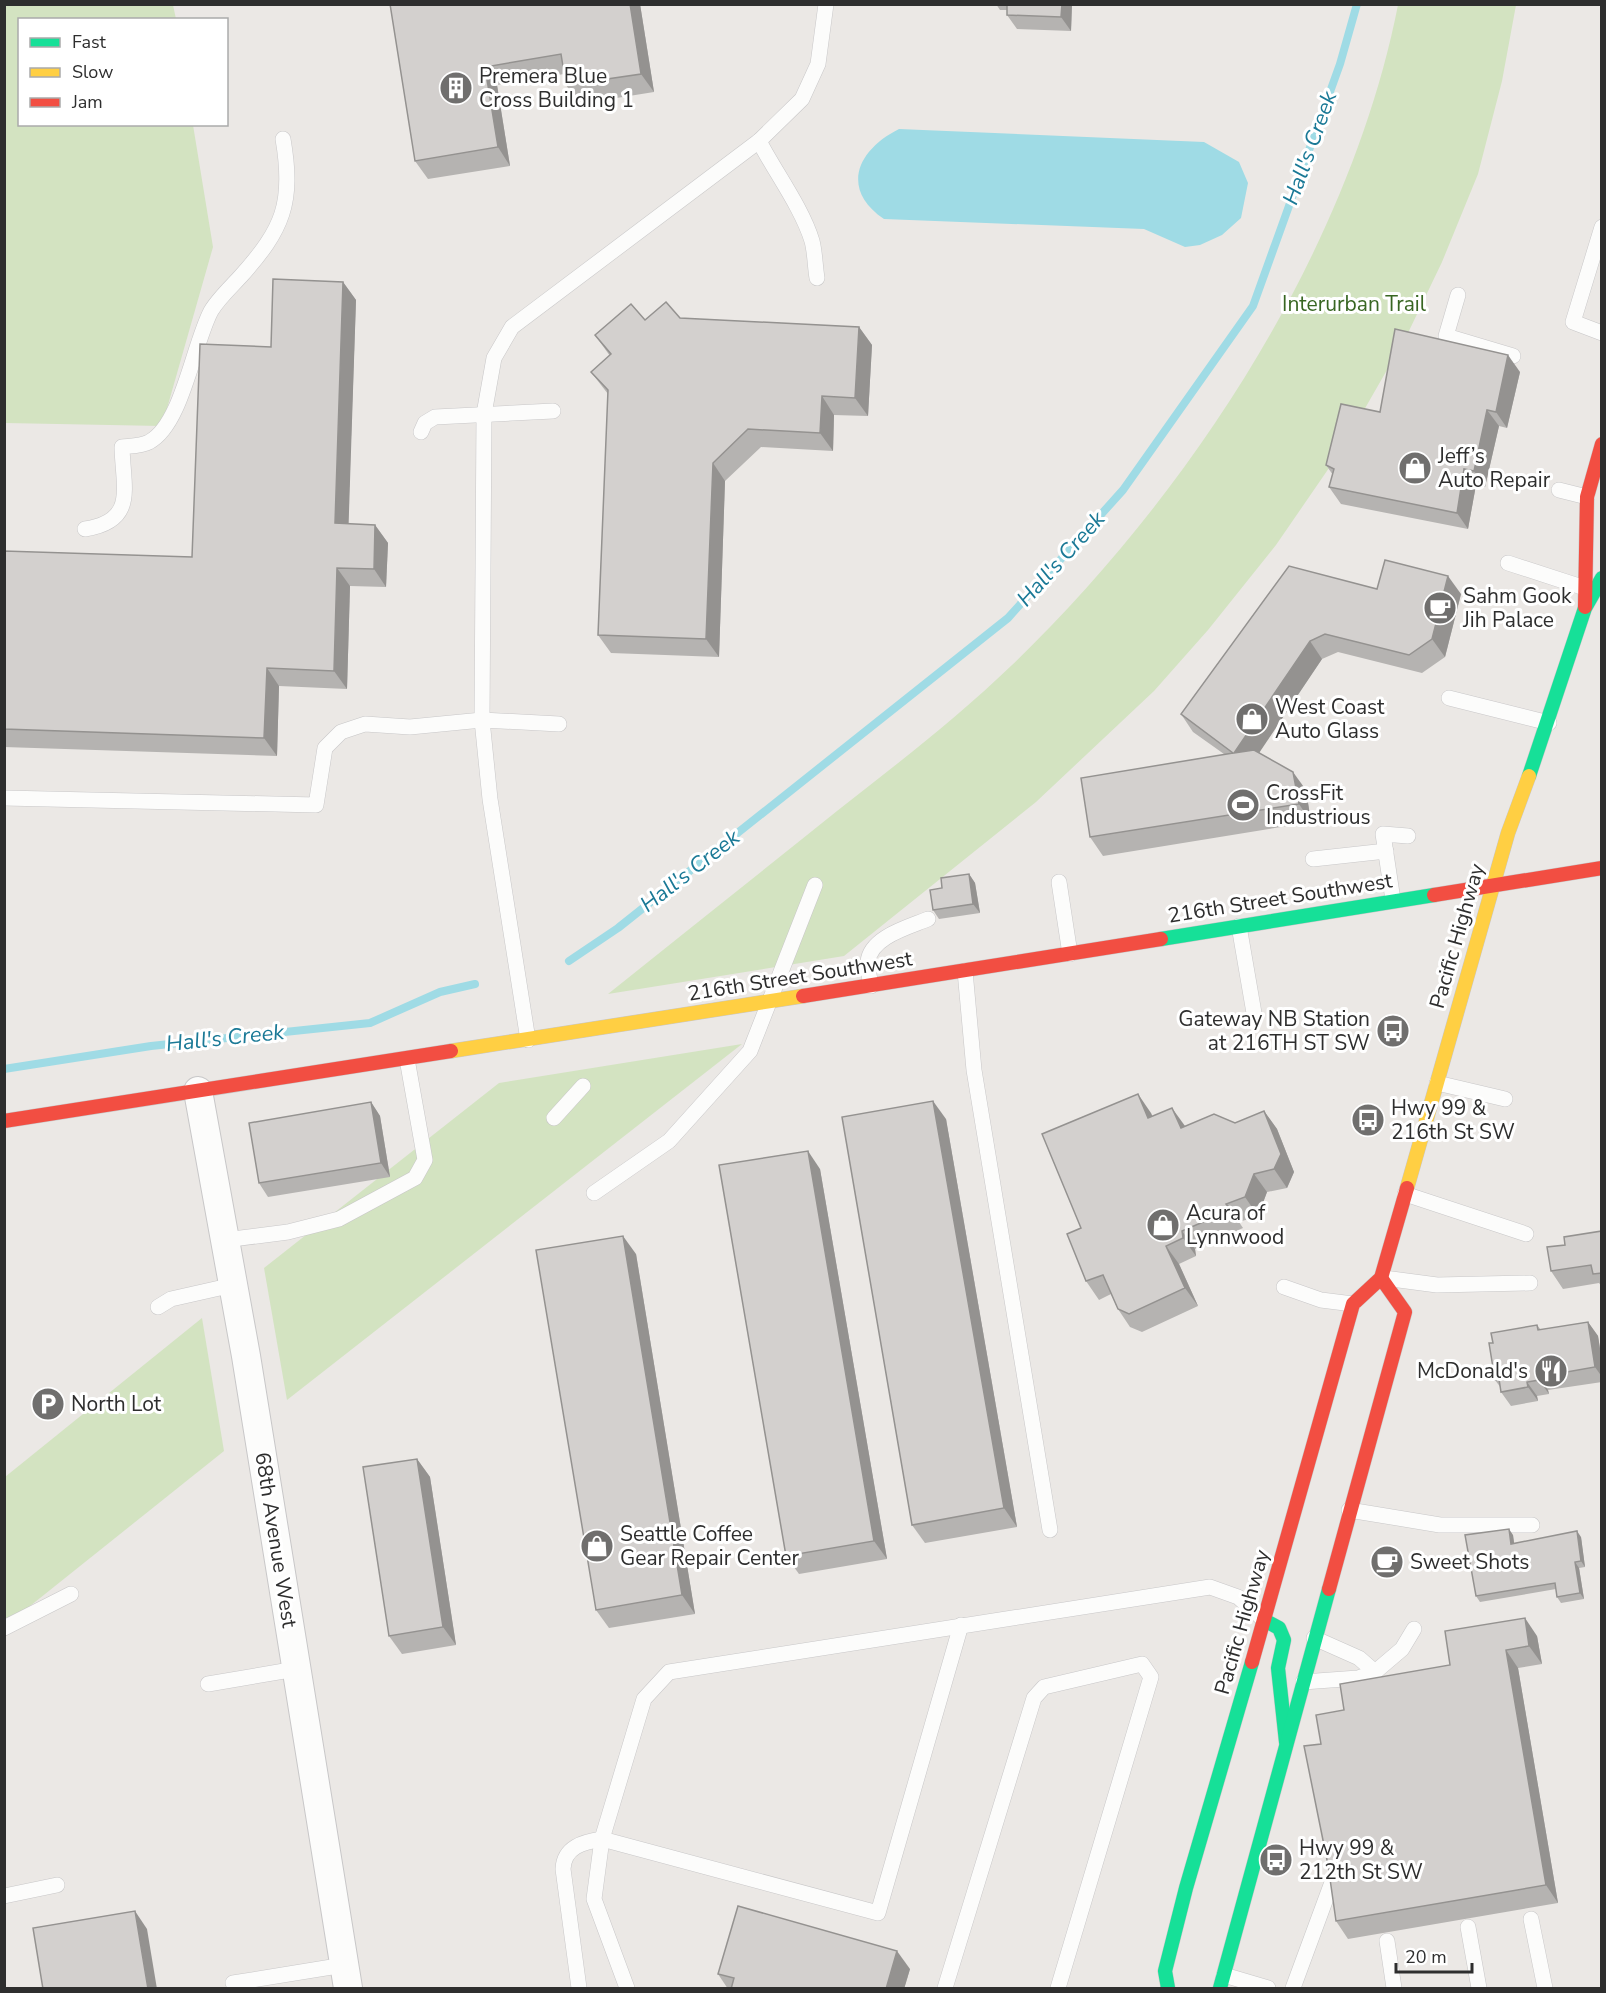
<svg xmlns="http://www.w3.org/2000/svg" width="1606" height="1993" font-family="'Nunito Sans',sans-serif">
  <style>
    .green { fill: #d3e3c1 }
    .water { fill: #9fdbe5 }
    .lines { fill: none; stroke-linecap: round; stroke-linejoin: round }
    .stream { stroke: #9fdbe5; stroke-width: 8 }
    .lane-casing { stroke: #c8c7c8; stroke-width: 16 }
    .street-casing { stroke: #c8c7c8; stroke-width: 30 }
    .fast-casing { stroke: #c8c7c8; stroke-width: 15 }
    .slow-casing { stroke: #c8c7c8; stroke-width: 15 }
    .jam-casing { stroke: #c8c7c8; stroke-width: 15 }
    .lane { stroke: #fcfcfb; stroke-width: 15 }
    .street { stroke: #fcfcfb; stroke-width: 28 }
    .fast { stroke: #16e098; stroke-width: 14 }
    .slow { stroke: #ffcf43; stroke-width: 14 }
    .jam { stroke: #f24e42; stroke-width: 14 }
    .wall { fill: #b5b3b1 }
    .shaded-wall { fill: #949290 }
    .building { fill: #d3d0ce; stroke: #949290; stroke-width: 1.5 }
    .labels { text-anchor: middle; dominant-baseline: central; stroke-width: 6; stroke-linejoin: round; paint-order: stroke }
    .poi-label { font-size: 21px; fill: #2e2e2e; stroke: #fff; text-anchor: start }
    .park-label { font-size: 21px; fill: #386622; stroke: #fff }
    .street-label { font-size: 21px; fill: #2e2e2e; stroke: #fff }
    .water-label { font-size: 22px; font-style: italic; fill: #1a7996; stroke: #fff }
  </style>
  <rect width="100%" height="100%" fill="#ebe8e5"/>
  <!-- green -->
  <g class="green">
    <path d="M5,5H173L176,19L20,20V124L193,125L213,247L162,426L5,423Z"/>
    <path d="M1398,5H1516L1502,81L1478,174L1442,262L1407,335L1340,452L1276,545L1208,630L1154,691L1036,802L844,956L608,994C684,933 761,872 837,811C897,764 957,718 1012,665C1190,494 1350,249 1398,5Z"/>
    <path d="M742,1044L287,1400L264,1268L499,1083Z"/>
    <path d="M202,1318L224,1451L5,1626V1477Z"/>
  </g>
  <!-- water -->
  <path class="water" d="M899,129L1204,142L1239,162L1248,183L1241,218L1222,235L1200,245L1185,247L1144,229L884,219C840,189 857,150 899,129Z"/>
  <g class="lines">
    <!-- stream -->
    <g class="stream">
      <path d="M569,961L618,928L1008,618L1123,490L1253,306L1340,64L1357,4"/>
      <path d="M4,1069L151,1046L370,1023L440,992L475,984"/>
    </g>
    <defs>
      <g id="lane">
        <path d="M759,141C775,172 802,208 812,241C815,252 815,266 817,278"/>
        <path d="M1602,227L1573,322L1602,333"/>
        <path d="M1458,295L1446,336L1513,356"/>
        <path d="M421,432L425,423L435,417L553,411"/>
        <path d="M1559,490L1587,497"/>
        <path d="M85,529C137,521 123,488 122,447C130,446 142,446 149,442C182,425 193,345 211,311C218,299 231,287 241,276C283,229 294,203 283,139"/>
        <path d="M1508,563L1585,588"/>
        <path d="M1449,698L1549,723"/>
        <path d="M4,798L316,805L325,748L341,732L365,724L410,727L482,720L559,724"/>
        <path d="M1313,859L1386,851"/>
        <path d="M1059,882L1070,954"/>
        <path d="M1393,900L1383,834L1408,836"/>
        <path d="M1239,926L1254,1013"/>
        <path d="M965,971L974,1070L1050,1530"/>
        <path d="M871,986C870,978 867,969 868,962C870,937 909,927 928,919"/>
        <path d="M528,1040L490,799L482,720L484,414L494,358L512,327L759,141L802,99L818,64L826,4"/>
        <path d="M1437,1083L1505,1099"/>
        <path d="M554,1118L583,1086"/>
        <path d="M594,1193L669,1141L750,1051L815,885"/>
        <path d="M1405,1194L1526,1234"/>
        <path d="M225,1240L288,1232L339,1219L415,1178L425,1160L407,1059"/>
        <path d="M1384,1278L1437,1285L1530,1283"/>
        <path d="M1284,1287L1321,1300L1353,1304"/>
        <path d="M158,1307L171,1299L233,1285"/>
        <path d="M1349,1510L1440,1525H1532"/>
        <path d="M4,1628L71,1594"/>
        <path d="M1375,1672L1402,1649L1414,1629"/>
        <path d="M1303,1682L1358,1678L1375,1672L1359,1658L1314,1638"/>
        <path d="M208,1684L296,1669"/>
        <path d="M4,1896L57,1885"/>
        <path d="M1531,1919L1545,1988"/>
        <path d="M1468,1927L1479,1988"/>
        <path d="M1387,1941L1394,1988"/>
        <path d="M1224,1975L1268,1988"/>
        <path d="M233,1983L344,1965"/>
        <path d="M579,1988L563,1869C564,1847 583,1842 602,1839L878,1913L961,1625"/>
        <path d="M627,1988L594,1899L602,1839L644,1699L669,1672L1210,1587L1238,1597L1264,1620"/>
        <path d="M945,1988L1034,1698L1044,1687L1142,1664L1151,1677L1058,1988"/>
        <path d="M1293,1988L1331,1885"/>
      </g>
      <path id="street" d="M198,1091L246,1356L348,1988"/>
      <g id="fast">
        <path d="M1529,776L1585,608L1602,578"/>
        <path d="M1161,939L1434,895"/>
        <path d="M1264,1620L1279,1628L1284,1640L1278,1668L1286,1742"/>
        <path d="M1168,1988L1165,1971L1186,1888L1252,1662"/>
        <path d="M1220,1988L1329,1589"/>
      </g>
      <g id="slow">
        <path d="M451,1051L803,996"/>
        <path d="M1407,1188L1508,833L1529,776"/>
      </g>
      <g id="jam">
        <path d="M1585,607L1587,497L1602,444"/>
        <path d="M1434,895L1602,868"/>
        <path d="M803,996L1161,939"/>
        <path d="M4,1121L451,1051"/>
        <path d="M1329,1589L1405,1312L1381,1278"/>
        <path d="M1252,1662L1353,1304L1381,1278L1407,1188"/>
      </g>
    </defs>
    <!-- lane casing -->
    <use href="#lane" class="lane-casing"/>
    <!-- street casing -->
    <use href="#street" class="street-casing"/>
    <!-- fast casing -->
    <use href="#fast" class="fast-casing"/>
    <!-- slow casing -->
    <use href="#slow" class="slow-casing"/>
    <!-- jam casing -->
    <use href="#jam" class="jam-casing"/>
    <!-- lane -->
    <use href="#lane" class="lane"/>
    <!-- street -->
    <use href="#street" class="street"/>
    <!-- fast -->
    <use href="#fast" class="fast"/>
    <!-- slow -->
    <use href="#slow" class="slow"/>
    <!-- jam -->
    <use href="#jam" class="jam"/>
  </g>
  <!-- wall -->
  <g class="wall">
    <path d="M390,4H640L654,92L579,104L566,85L564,74L497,85L510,166L428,179L415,161Z"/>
    <path d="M996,4H1072L1071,31L1017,29L1007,15V10H1000Z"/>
    <path d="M343,282L356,300L348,524L375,525L388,543L386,587L350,586L347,689L279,686L277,756L4,747V551L192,557L271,347Z"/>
    <path d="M680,318L859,327L872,345L868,416L834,415L833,451L761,447L725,481L719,657L611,653L598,635L608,394L591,372L610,356L595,335L645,320Z"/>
    <path d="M1520,372L1507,428L1499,426L1485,487L1476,485L1468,529L1341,504L1329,487L1333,475L1326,465L1380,412Z"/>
    <path d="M1377,589L1461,594L1445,657L1422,673L1338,652L1322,659L1259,752L1306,790L1311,822L1103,856L1090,837L1224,754L1193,732L1181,714Z"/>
    <path d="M969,874L975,883L980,913L939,919L933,910L942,888Z"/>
    <path d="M371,1102L380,1116L390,1177L268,1197L259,1183Z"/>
    <path d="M1264,1111L1277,1129L1294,1172L1287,1188L1267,1192L1258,1216L1239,1222L1243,1228L1195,1249L1196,1256L1179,1264L1198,1306L1142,1332L1130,1327L1118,1309L1111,1294L1099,1300L1086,1281L1081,1228L1151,1113L1152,1116L1185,1126L1235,1123Z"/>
    <path d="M946,1119L1017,1527L925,1543L912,1525Z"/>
    <path d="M820,1169L887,1559L799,1574L786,1556Z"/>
    <path d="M1602,1231V1287L1599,1283L1563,1289L1551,1271L1565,1245Z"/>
    <path d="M636,1254L695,1614L609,1628L596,1610Z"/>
    <path d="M1588,1322L1598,1336L1602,1361V1382L1548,1390L1549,1394L1537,1396L1538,1401L1511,1406L1501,1392V1388L1495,1380L1493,1343L1537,1325L1541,1330Z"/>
    <path d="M417,1459L430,1477L456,1645L402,1654L389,1636Z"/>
    <path d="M1513,1535L1514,1544L1581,1537L1585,1567L1579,1568L1584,1599L1561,1603L1557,1597L1556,1589L1480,1602L1476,1596Z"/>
    <path d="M1537,1636L1542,1664L1518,1668L1558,1903L1348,1939L1336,1921L1321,1744L1344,1710L1450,1665Z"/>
    <path d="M910,1969L904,1989H728L718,1974Z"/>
  </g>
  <!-- shaded-wall -->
  <g class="shaded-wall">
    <path d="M630,4H640L654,92L641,74Z"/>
    <path d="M1062,4H1072L1071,31L1061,17Z"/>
    <path d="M485,67L497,85L510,166L498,147Z"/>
    <path d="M343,282L356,300L348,542L335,523Z"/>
    <path d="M859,327L872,345L868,416L855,398Z"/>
    <path d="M1508,355L1520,372L1507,428L1496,412Z"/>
    <path d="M822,396L834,415L833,451L820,433Z"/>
    <path d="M1487,410L1499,426L1485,487L1474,471Z"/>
    <path d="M713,463L725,481L719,657L706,639Z"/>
    <path d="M1464,469L1476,485L1468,529L1457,513Z"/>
    <path d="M375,525L388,543L386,587L374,569Z"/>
    <path d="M337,568L350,586L347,689L334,671Z"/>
    <path d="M1448,576L1461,594L1445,657L1432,639Z"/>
    <path d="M1310,641L1322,659L1247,771L1234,753Z"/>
    <path d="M267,668L279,686L277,756L264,738Z"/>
    <path d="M1293,772L1306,790L1311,822L1299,804Z"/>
    <path d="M969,874L975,883L980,913L973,904Z"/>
    <path d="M1138,1094L1151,1113L1160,1136L1148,1118Z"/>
    <path d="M933,1101L946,1119L1017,1527L1004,1508Z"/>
    <path d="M371,1102L380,1116L390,1177L381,1163Z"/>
    <path d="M1172,1108L1185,1126L1193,1146L1181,1128Z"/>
    <path d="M1264,1111L1277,1129L1294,1172L1287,1188L1274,1169Z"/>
    <path d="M808,1151L820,1169L887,1559L874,1541Z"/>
    <path d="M1254,1174L1267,1192L1258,1216L1245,1197Z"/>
    <path d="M1182,1231L1195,1249L1196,1256L1183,1238Z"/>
    <path d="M623,1236L636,1254L695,1614L682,1595Z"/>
    <path d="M1166,1246L1179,1264L1198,1306L1185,1288Z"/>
    <path d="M1588,1322L1598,1336L1602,1361V1377L1595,1367Z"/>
    <path d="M1539,1377L1548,1390L1549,1394L1539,1380Z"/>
    <path d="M1527,1382L1537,1396L1538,1401L1528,1387Z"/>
    <path d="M417,1459L430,1477L456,1645L443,1627Z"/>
    <path d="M1509,1529L1513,1535L1515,1550L1511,1544Z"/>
    <path d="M1577,1531L1581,1537L1585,1567L1581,1561Z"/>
    <path d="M1575,1562L1579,1568L1584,1599L1580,1593Z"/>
    <path d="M1525,1618L1537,1636L1542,1664L1529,1646Z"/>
    <path d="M1506,1650L1518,1668L1558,1903L1546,1885Z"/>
    <path d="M135,1911L147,1929L157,1989H148Z"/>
    <path d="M897,1951L910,1969L904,1989H886Z"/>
  </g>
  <!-- building -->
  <g class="building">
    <path d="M390,4H630L641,74L566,85L561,54L485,67L498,147L415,161Z"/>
    <path d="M1007,4H1062L1061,17L1007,15Z"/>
    <path d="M273,279L343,282L335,523L375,525L374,569L337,568L334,671L267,668L264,738L4,729V551L192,557L200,344L271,347Z"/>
    <path d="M666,302L680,318L859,327L855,398L822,396L820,433L748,429L713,463L706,639L598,635L608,390L591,372L611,354L595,335L631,304L645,320Z"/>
    <path d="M1395,329L1508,355L1496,412L1487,410L1474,471L1464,469L1457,513L1329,487L1334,469L1326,465L1341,404L1380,412Z"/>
    <path d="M1385,560L1448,576L1432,639L1409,655L1325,634L1310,641L1234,753L1254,750L1293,772L1299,804L1090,837L1081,778L1233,753L1181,714L1289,566L1377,589Z"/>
    <path d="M969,874L973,904L933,910L930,890L942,888L941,878Z"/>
    <path d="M1138,1094L1148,1118L1172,1108L1181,1128L1214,1114L1235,1123L1264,1111L1281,1154L1274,1169L1254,1174L1245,1197L1226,1204L1231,1210L1182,1231L1183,1238L1166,1246L1185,1288L1129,1314L1118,1309L1103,1275L1086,1281L1067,1234L1081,1228L1042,1134Z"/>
    <path d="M933,1101L1004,1508L912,1525L842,1117Z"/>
    <path d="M371,1102L381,1163L259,1183L249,1123Z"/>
    <path d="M808,1151L874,1541L786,1556L719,1165Z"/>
    <path d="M1602,1231V1273L1593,1274L1591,1265L1551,1271L1547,1247L1565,1245L1564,1237Z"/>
    <path d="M623,1236L682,1595L596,1610L536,1250Z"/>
    <path d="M1588,1322L1595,1367L1539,1377V1380L1527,1382L1528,1387L1501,1392L1499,1379L1495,1380L1489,1343H1493L1491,1333L1537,1325L1538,1330Z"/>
    <path d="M417,1459L443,1627L389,1636L363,1467Z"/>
    <path d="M1509,1529L1511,1544L1577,1531L1581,1561L1575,1562L1580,1593L1557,1597L1555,1583L1476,1596L1465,1535Z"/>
    <path d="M1525,1618L1529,1646L1506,1650L1546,1885L1336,1921L1328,1865L1304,1746L1321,1744L1316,1715L1344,1710L1340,1684L1450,1665L1445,1631Z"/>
    <path d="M738,1906L897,1951L886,1989H731L734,1978L718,1974Z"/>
    <path d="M135,1911L148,1989H43L33,1928Z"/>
  </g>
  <!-- icons -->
  <defs>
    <symbol id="building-disc" viewBox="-11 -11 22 22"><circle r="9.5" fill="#706f6e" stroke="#fff"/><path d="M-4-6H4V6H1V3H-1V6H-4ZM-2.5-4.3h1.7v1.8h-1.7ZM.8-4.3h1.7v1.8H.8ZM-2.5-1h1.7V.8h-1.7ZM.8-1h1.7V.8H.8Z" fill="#fff"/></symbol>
    <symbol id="shop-disc" viewBox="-11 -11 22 22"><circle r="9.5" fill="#706f6e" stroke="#fff"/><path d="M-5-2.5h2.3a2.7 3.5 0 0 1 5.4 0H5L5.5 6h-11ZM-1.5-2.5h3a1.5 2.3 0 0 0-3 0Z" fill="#fff"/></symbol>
    <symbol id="cafe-disc" viewBox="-11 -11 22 22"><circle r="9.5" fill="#706f6e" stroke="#fff"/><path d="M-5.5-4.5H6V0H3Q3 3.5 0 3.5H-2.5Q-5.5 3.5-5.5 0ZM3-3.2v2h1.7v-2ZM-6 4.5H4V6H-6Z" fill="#fff"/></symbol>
    <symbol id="stadium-disc" viewBox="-11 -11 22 22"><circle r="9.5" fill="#706f6e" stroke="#fff"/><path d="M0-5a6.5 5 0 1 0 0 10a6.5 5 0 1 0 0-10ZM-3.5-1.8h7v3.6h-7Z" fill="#fff"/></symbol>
    <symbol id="bus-disc" viewBox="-11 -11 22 22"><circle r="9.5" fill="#706f6e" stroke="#fff"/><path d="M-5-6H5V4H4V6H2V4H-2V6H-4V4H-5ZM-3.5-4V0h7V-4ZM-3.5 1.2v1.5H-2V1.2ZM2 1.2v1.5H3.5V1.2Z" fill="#fff"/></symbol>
    <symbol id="restaurant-disc" viewBox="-11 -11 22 22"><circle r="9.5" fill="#706f6e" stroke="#fff"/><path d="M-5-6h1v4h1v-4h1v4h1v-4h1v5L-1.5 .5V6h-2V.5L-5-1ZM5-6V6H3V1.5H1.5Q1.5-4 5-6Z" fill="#fff"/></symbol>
    <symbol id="parking-disc" viewBox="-11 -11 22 22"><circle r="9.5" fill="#706f6e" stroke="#fff"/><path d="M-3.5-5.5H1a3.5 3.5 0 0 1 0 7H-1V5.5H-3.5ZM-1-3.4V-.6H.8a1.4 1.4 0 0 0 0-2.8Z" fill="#fff"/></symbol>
  </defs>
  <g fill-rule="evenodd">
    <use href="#building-disc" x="437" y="69" width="38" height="38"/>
    <use href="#shop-disc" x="1396" y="449" width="38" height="38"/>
    <use href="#cafe-disc" x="1421" y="589" width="38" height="38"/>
    <use href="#shop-disc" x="1233" y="700" width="38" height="38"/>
    <use href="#stadium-disc" x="1224" y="786" width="38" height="38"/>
    <use href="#bus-disc" x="1374" y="1012" width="38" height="38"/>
    <use href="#bus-disc" x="1349" y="1101" width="38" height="38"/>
    <use href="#shop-disc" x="1144" y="1206" width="38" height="38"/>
    <use href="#restaurant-disc" x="1532" y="1352" width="38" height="38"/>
    <use href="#parking-disc" x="29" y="1385" width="38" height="38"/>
    <use href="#shop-disc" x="578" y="1527" width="38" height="38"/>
    <use href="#cafe-disc" x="1368" y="1543" width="38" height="38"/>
    <use href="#bus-disc" x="1257" y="1841" width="38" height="38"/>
  </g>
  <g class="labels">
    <!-- poi labels -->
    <g class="poi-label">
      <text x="479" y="76">Premera Blue<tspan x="479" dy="24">Cross Building 1</tspan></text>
      <text x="1438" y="456">Jeff’s<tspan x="1438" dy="24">Auto Repair</tspan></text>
      <text x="1463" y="596">Sahm Gook<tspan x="1463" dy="24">Jih Palace</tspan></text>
      <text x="1275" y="707">West Coast<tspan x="1275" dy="24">Auto Glass</tspan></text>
      <text x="1266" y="793">CrossFit<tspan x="1266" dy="24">Industrious</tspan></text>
      <text x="1370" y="1019" text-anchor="end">Gateway NB Station<tspan x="1370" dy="24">at 216TH ST SW</tspan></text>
      <text x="1391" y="1108">Hwy 99 &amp;<tspan x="1391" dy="24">216th St SW</tspan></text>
      <text x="1186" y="1213">Acura of<tspan x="1186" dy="24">Lynnwood</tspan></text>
      <text x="1528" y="1371" text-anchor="end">McDonald's</text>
      <text x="71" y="1404">North Lot</text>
      <text x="620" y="1534">Seattle Coffee<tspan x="620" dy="24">Gear Repair Center</tspan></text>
      <text x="1410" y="1562">Sweet Shots</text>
      <text x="1299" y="1848">Hwy 99 &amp;<tspan x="1299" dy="24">212th St SW</tspan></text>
    </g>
    <!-- park labels -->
    <g class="park-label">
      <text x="1354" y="304">Interurban Trail</text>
    </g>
    <!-- street labels -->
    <g class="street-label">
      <text transform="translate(1280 898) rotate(-9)">216th Street Southwest</text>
      <text transform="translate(1457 936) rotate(-74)">Pacific Highway</text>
      <text transform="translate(800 976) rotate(-9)">216th Street Southwest</text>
      <text transform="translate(276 1540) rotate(81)">68th Avenue West</text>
      <text transform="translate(1242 1622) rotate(-74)">Pacific Highway</text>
    </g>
    <!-- water labels -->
    <g class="water-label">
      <text transform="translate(1310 148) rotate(-70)">Hall's Creek</text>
      <text transform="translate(1061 559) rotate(-48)">Hall's Creek</text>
      <text transform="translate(690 871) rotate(-38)">Hall's Creek</text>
      <text transform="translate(225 1038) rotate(-6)">Hall's Creek</text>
    </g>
  </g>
  <!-- border -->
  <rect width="1606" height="1993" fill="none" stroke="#2e2e2e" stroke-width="12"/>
  <!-- legend -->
  <rect x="18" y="18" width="210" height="108" fill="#ffffff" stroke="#ababab" stroke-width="1.5"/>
  <rect x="30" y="38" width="30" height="9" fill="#16e098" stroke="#ababab" stroke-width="1.5"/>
  <text x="72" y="48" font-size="18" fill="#2e2e2e">Fast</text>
  <rect x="30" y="68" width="30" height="9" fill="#ffcf43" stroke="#ababab" stroke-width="1.5"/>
  <text x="72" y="78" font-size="18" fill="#2e2e2e">Slow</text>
  <rect x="30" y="98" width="30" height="9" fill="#f24e42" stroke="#ababab" stroke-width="1.5"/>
  <text x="72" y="108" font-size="18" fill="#2e2e2e">Jam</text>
  <!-- scale -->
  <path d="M1396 1963v9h76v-9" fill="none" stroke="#2e2e2e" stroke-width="3"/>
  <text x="1405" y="1963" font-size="18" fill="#2e2e2e" stroke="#ffffff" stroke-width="4.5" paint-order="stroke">20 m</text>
</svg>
